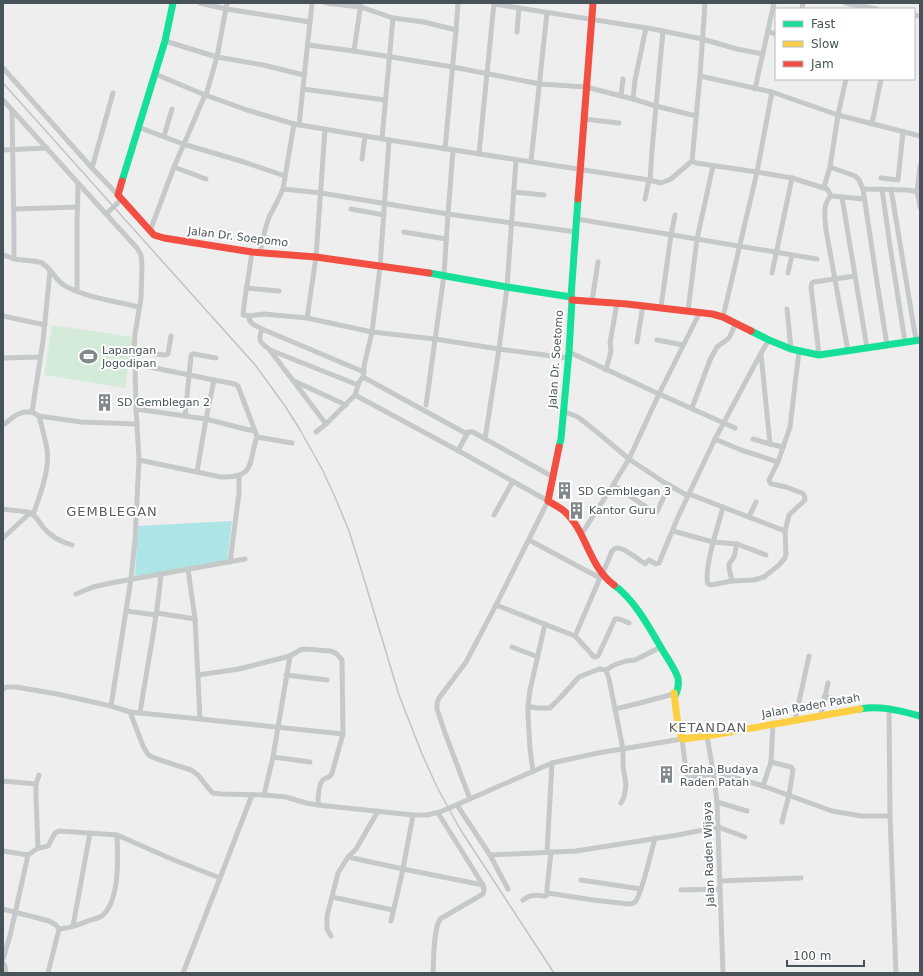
<svg xmlns="http://www.w3.org/2000/svg" width="923" height="976" font-family="'DejaVu Sans',sans-serif">
  <style>
    .green { fill: #d5ebd9 }
    .water { fill: #ade4e6 }
    .lines { fill: none; stroke-linecap: round; stroke-linejoin: round }
    .street { stroke: #c6c9c9; stroke-width: 5 }
    .fast { stroke: #16e098; stroke-width: 7 }
    .slow { stroke: #ffcf43; stroke-width: 7 }
    .jam { stroke: #f24e42; stroke-width: 7 }
    .rail { stroke: #c2c4c4; stroke-width: 1.5 }
    .labels { text-anchor: middle; dominant-baseline: central; stroke-width: 4; stroke-linejoin: round; paint-order: stroke }
    .street-label { font-size: 11px; fill: #475358; stroke: #fff }
    .poi-label { font-size: 11px; fill: #475358; stroke: #fff; text-anchor: start }
    .quarter-label { font-size: 13px; letter-spacing: 1px; fill: #5a5f61; stroke: #fff }
  </style>
  <rect width="100%" height="100%" fill="#efeeee"/>
  <!-- green -->
  <path class="green" d="M52,325L133,337L125,388L44,375Z"/>
  <!-- water -->
  <path class="water" d="M232,521L227,562L135,576L138,526Z"/>
  <g class="lines">
    <!-- street -->
    <g class="street">
      <path d="M200,3L226,9L310,22"/>
      <path d="M326,3L361,7L393,18L424,22L456,30L445,149"/>
      <path d="M705,3L700,76L692,161L696,163L757,172L792,178L827,189L831,196L842,197L867,348"/>
      <path d="M845,3L877,9"/>
      <path d="M494,4L653,29L702,39L737,49L763,54"/>
      <path d="M802,9L803,3"/>
      <path d="M914,15L920,16"/>
      <path d="M456,30L458,3"/>
      <path d="M517,32L519,8"/>
      <path d="M769,32L776,34"/>
      <path d="M165,41L217,57L263,65L304,75"/>
      <path d="M308,45L354,51L453,67L540,84L586,87L633,99L656,106L696,116"/>
      <path d="M354,51L361,3"/>
      <path d="M3,68L92,168L118,195"/>
      <path d="M155,74L205,95L247,110L294,124L389,140L649,180L661,183L671,179L692,161"/>
      <path d="M700,76L772,92L838,115L920,136"/>
      <path d="M303,89L385,100"/>
      <path d="M755,89L774,3"/>
      <path d="M206,95L217,57L227,3"/>
      <path d="M621,96L623,79"/>
      <path d="M633,99L635,80L646,28"/>
      <path d="M3,100L106,214L137,248L141,255L142,265L141,298L135,334L134,352L135,364L136,409L206,419L245,429L255,431L257,437L292,443"/>
      <path d="M12,111L14,232V259"/>
      <path d="M584,119L619,123"/>
      <path d="M872,124L881,79"/>
      <path d="M299,125L312,3"/>
      <path d="M138,127L183,144L244,162L285,176"/>
      <path d="M164,136L172,109"/>
      <path d="M382,139L393,18"/>
      <path d="M3,150L47,148"/>
      <path d="M479,154L494,3"/>
      <path d="M362,159L365,136"/>
      <path d="M531,161L547,13"/>
      <path d="M920,166L917,191L920,207"/>
      <path d="M174,167L206,179"/>
      <path d="M830,167L855,176L859,180L863,189L877,282L887,345"/>
      <path d="M92,168L113,93"/>
      <path d="M881,178L898,180L903,132"/>
      <path d="M650,180L652,150L663,31"/>
      <path d="M824,187L830,167L838,115L846,79"/>
      <path d="M283,189L321,193L448,214L576,232"/>
      <path d="M863,189L907,190L920,192"/>
      <path d="M882,189L890,246L905,342"/>
      <path d="M891,189L916,340"/>
      <path d="M514,192L544,195"/>
      <path d="M831,196C822,204 825,219 826,230L848,351"/>
      <path d="M842,197L864,199"/>
      <path d="M645,199L649,180"/>
      <path d="M14,209L78,207"/>
      <path d="M351,209L384,215"/>
      <path d="M106,214L122,199"/>
      <path d="M577,219L817,259"/>
      <path d="M150,231L174,167L205,95"/>
      <path d="M404,232L446,239"/>
      <path d="M252,252L244,305L243,315L249,316C248,323 256,326 262,329L364,372L363,377L467,434"/>
      <path d="M260,252L265,230L269,217L276,204L283,189L294,124"/>
      <path d="M3,255C7,256 11,258 15,259C23,261 36,260 42,263C52,269 56,282 67,287C89,298 115,301 139,307"/>
      <path d="M772,273L792,178"/>
      <path d="M788,273L792,255"/>
      <path d="M246,288L279,291"/>
      <path d="M77,291V224L78,184"/>
      <path d="M592,301L598,262"/>
      <path d="M661,307L671,235L675,215"/>
      <path d="M787,309L791,349"/>
      <path d="M688,311L697,239L713,166"/>
      <path d="M3,316L45,325"/>
      <path d="M249,316L264,314L307,318L372,332L435,339L499,349L568,358"/>
      <path d="M723,317L757,172L772,92"/>
      <path d="M307,318L316,257L325,129"/>
      <path d="M262,329C258,340 259,342 269,349L326,424"/>
      <path d="M657,340L683,345"/>
      <path d="M637,342L643,305"/>
      <path d="M270,350L358,385"/>
      <path d="M134,352L166,355L168,354L171,336"/>
      <path d="M569,352L659,394L735,428"/>
      <path d="M761,354L770,444L783,447"/>
      <path d="M819,355L811,287L812,283L814,282L855,276"/>
      <path d="M3,358L40,357"/>
      <path d="M135,364L214,380L235,384L238,386L255,431"/>
      <path d="M606,370L611,351L610,343L617,303"/>
      <path d="M364,372V366L372,332L380,267L389,140"/>
      <path d="M294,381L346,405"/>
      <path d="M355,395L359,382L363,377"/>
      <path d="M426,405L444,275L448,214L453,150"/>
      <path d="M692,408L710,360L717,347L729,338L736,323"/>
      <path d="M563,411L578,417L597,432L629,459L662,481L688,496"/>
      <path d="M32,412L43,341L50,271"/>
      <path d="M185,416L191,356L192,354H194L216,358"/>
      <path d="M3,425L16,415L24,412H32L39,416L81,422L137,424"/>
      <path d="M316,432L326,424L355,395L457,450L548,501L496,605L466,662L439,698L437,703V709L445,733L470,799"/>
      <path d="M485,439L499,349L507,287L516,160"/>
      <path d="M715,439L741,450L778,462"/>
      <path d="M753,439L770,444"/>
      <path d="M458,451L468,432H473L553,477"/>
      <path d="M139,460L221,477C257,478 248,461 257,437"/>
      <path d="M197,472L206,419L214,380"/>
      <path d="M669,485L657,512H654L613,485L629,459L659,394L700,312"/>
      <path d="M689,494L785,531"/>
      <path d="M723,507C719,523 703,570 708,584L711,585L732,581L754,580L764,577L779,565L785,558L786,554L785,531L789,515L805,500C805,497 805,495 802,493L786,487L772,484L770,483L769,480L778,462L790,427L799,351"/>
      <path d="M3,509C10,510 25,511 31,513C36,516 40,523 43,527C51,537 60,541 72,545"/>
      <path d="M33,515C40,495 50,470 47,449C45,438 42,427 39,416"/>
      <path d="M494,515L513,481"/>
      <path d="M749,517L756,502"/>
      <path d="M673,531L713,542L737,544L766,555"/>
      <path d="M581,535L611,488"/>
      <path d="M3,538L30,513"/>
      <path d="M529,540L600,578"/>
      <path d="M230,562L239,493V475"/>
      <path d="M188,569L195,619L200,719"/>
      <path d="M732,581L729,568V564L734,557L737,544"/>
      <path d="M76,594L93,587L111,583L245,559"/>
      <path d="M496,605L575,636L587,649L593,656L595,657L598,656L615,619C619,618 624,621 629,623"/>
      <path d="M126,611L156,615"/>
      <path d="M157,613L195,619"/>
      <path d="M575,636L600,578L602,575L612,551C614,549 615,548 618,548C626,549 638,559 645,564L649,560L656,564L659,563L678,517L715,439L761,353L769,340"/>
      <path d="M512,647L538,657"/>
      <path d="M606,670L614,665L626,661L635,660L661,647"/>
      <path d="M198,675L239,669L290,656"/>
      <path d="M286,675L327,680"/>
      <path d="M3,689L7,687H16L57,694L111,706L130,712L143,746L147,753L150,756L157,759L191,770L198,775L209,789L213,793L221,794L264,795L286,797L306,803L318,805L413,815H427L440,812L552,763L598,753L682,739L687,778H689L713,774"/>
      <path d="M824,697L835,699"/>
      <path d="M111,706L131,579L135,540L139,460L136,409"/>
      <path d="M528,706L536,708H550L561,697L579,677L599,669L606,670L609,679L623,749V766L626,785L624,797L621,803"/>
      <path d="M889,708L890,816L896,973"/>
      <path d="M615,709L636,704L674,694"/>
      <path d="M130,712L200,719L343,734"/>
      <path d="M140,713C147,666 157,621 161,574"/>
      <path d="M821,715L828,683"/>
      <path d="M795,720L809,656"/>
      <path d="M707,736L713,771L717,802L723,973"/>
      <path d="M273,757L310,762"/>
      <path d="M771,762L791,767L793,770L789,795L782,822"/>
      <path d="M713,771L763,786L832,811L861,816H890"/>
      <path d="M533,772L530,749L528,714V706L530,690L545,624"/>
      <path d="M3,781L36,784V796L38,848"/>
      <path d="M36,784L39,775"/>
      <path d="M763,786L771,762L773,723"/>
      <path d="M264,795L273,757L290,656L300,650L304,649L331,651L337,654L342,660L343,734L332,773C330,778 328,777 324,779C318,783 318,798 318,805"/>
      <path d="M717,802L747,811"/>
      <path d="M457,805L490,855L508,889"/>
      <path d="M3,851L28,855L38,848L44,847L48,846L55,833L59,831L117,835L174,860L220,878L252,795"/>
      <path d="M547,852L552,763"/>
      <path d="M551,852L547,889V892L548,893L593,900L629,904C631,904 633,904 635,902C641,897 652,849 655,838"/>
      <path d="M490,855L576,851L678,835L718,827L745,837"/>
      <path d="M348,857L403,869L483,885"/>
      <path d="M581,880L641,889"/>
      <path d="M720,881L801,878"/>
      <path d="M681,890L720,889"/>
      <path d="M332,897L393,910"/>
      <path d="M523,900C532,894 535,895 545,896L547,895L548,893"/>
      <path d="M3,909L49,921L56,925L59,929L48,973"/>
      <path d="M391,921L403,869L413,815"/>
      <path d="M73,926L90,833"/>
      <path d="M59,929C64,928 69,928 74,926C79,925 84,922 88,921C93,919 98,919 103,915C120,899 118,857 117,835"/>
      <path d="M331,936L327,929V916L338,873L348,857L356,849L378,811"/>
      <path d="M3,959L10,936L28,855"/>
      <path d="M3,963L5,966L6,973"/>
      <path d="M183,973L220,878"/>
      <path d="M433,973C434,959 433,931 440,919L483,894L484,890L483,885L438,813"/>
    </g>
    <!-- fast -->
    <g class="fast">
      <path d="M122,181L165,41L173,3"/>
      <path d="M429,273L507,287L571,297"/>
      <path d="M751,331L769,340L791,349L819,355L920,340"/>
      <path d="M559,447L561,439L569,352L572,300L571,297L578,199"/>
      <path d="M614,585C635,600 650,629 663,651C668,659 675,669 678,678C679,684 678,690 675,696"/>
      <path d="M860,709C880,705 901,711 920,716"/>
    </g>
    <!-- slow -->
    <path class="slow" d="M674,693L677,718L682,739L707,736L860,709"/>
    <!-- jam -->
    <g class="jam">
      <path d="M122,181L118,195L154,235L164,238L252,252L316,257L429,273"/>
      <path d="M578,199L593,3"/>
      <path d="M572,300L627,304L712,314L723,317L751,331"/>
      <path d="M559,447L548,501C553,504 559,507 564,511C587,531 588,566 614,585"/>
    </g>
    <!-- rail -->
    <path class="rail" d="M3,83L256,366L285,406L299,428L322,469L335,497L349,531L361,569L399,695L422,754L437,787L460,829L554,973"/>
  </g>
  <!-- icons -->
  <defs>
    <symbol id="stadium-bare" viewBox="-9 -9 18 18"><path d="M0-5a6.5 5 0 1 0 0 10a6.5 5 0 1 0 0-10ZM-3.5-1.8h7v3.6h-7Z" fill="#82898c" stroke="#fff" stroke-width="2.5" paint-order="stroke"/></symbol>
    <symbol id="building-bare" viewBox="-9 -9 18 18"><path d="M-4-6H4V6H1V3H-1V6H-4ZM-2.5-4.3h1.7v1.8h-1.7ZM.8-4.3h1.7v1.8H.8ZM-2.5-1h1.7V.8h-1.7ZM.8-1h1.7V.8H.8Z" fill="#82898c" stroke="#fff" stroke-width="2.5" paint-order="stroke"/></symbol>
  </defs>
  <g fill-rule="evenodd">
    <use href="#stadium-bare" x="76" y="344" width="25" height="25"/>
    <use href="#building-bare" x="92" y="390" width="25" height="25"/>
    <use href="#building-bare" x="552" y="478" width="25" height="25"/>
    <use href="#building-bare" x="564" y="498" width="25" height="25"/>
    <use href="#building-bare" x="654" y="762" width="25" height="25"/>
  </g>
  <g class="labels">
    <!-- street labels -->
    <g class="street-label">
      <text transform="translate(238 237) rotate(7)">Jalan Dr. Soepomo</text>
      <text transform="translate(556 359) rotate(-86)">Jalan Dr. Soetomo</text>
      <text transform="translate(811 706) rotate(-10)">Jalan Raden Patah</text>
      <text transform="translate(709 854) rotate(-92)">Jalan Raden Wijaya</text>
    </g>
    <!-- poi labels -->
    <g class="poi-label">
      <text x="102" y="350">Lapangan<tspan x="102" dy="13">Jogodipan</tspan></text>
      <text x="117" y="402">SD Gemblegan 2</text>
      <text x="578" y="491">SD Gemblegan 3</text>
      <text x="589" y="510">Kantor Guru</text>
      <text x="680" y="769">Graha Budaya<tspan x="680" dy="13">Raden Patah</tspan></text>
    </g>
    <!-- quarter labels -->
    <g class="quarter-label">
      <text x="112" y="511">GEMBLEGAN</text>
      <text x="708" y="727">KETANDAN</text>
    </g>
  </g>
  <!-- border -->
  <rect width="923" height="976" fill="none" stroke="#475358" stroke-width="8"/>
  <!-- legend -->
  <rect x="775" y="8" width="140" height="72" fill="#ffffff" stroke="#b5babc"/>
  <rect x="783" y="21" width="20" height="6" fill="#16e098" stroke="#b5babc"/>
  <text x="811" y="28" font-size="12" fill="#475358">Fast</text>
  <rect x="783" y="41" width="20" height="6" fill="#ffcf43" stroke="#b5babc"/>
  <text x="811" y="48" font-size="12" fill="#475358">Slow</text>
  <rect x="783" y="61" width="20" height="6" fill="#f24e42" stroke="#b5babc"/>
  <text x="811" y="68" font-size="12" fill="#475358">Jam</text>
  <!-- scale -->
  <path d="M787 960v6h77v-6" fill="none" stroke="#475358" stroke-width="2"/>
  <text x="793" y="960" font-size="12" fill="#475358" stroke="#ffffff" stroke-width="3" paint-order="stroke">100 m</text>
</svg>
